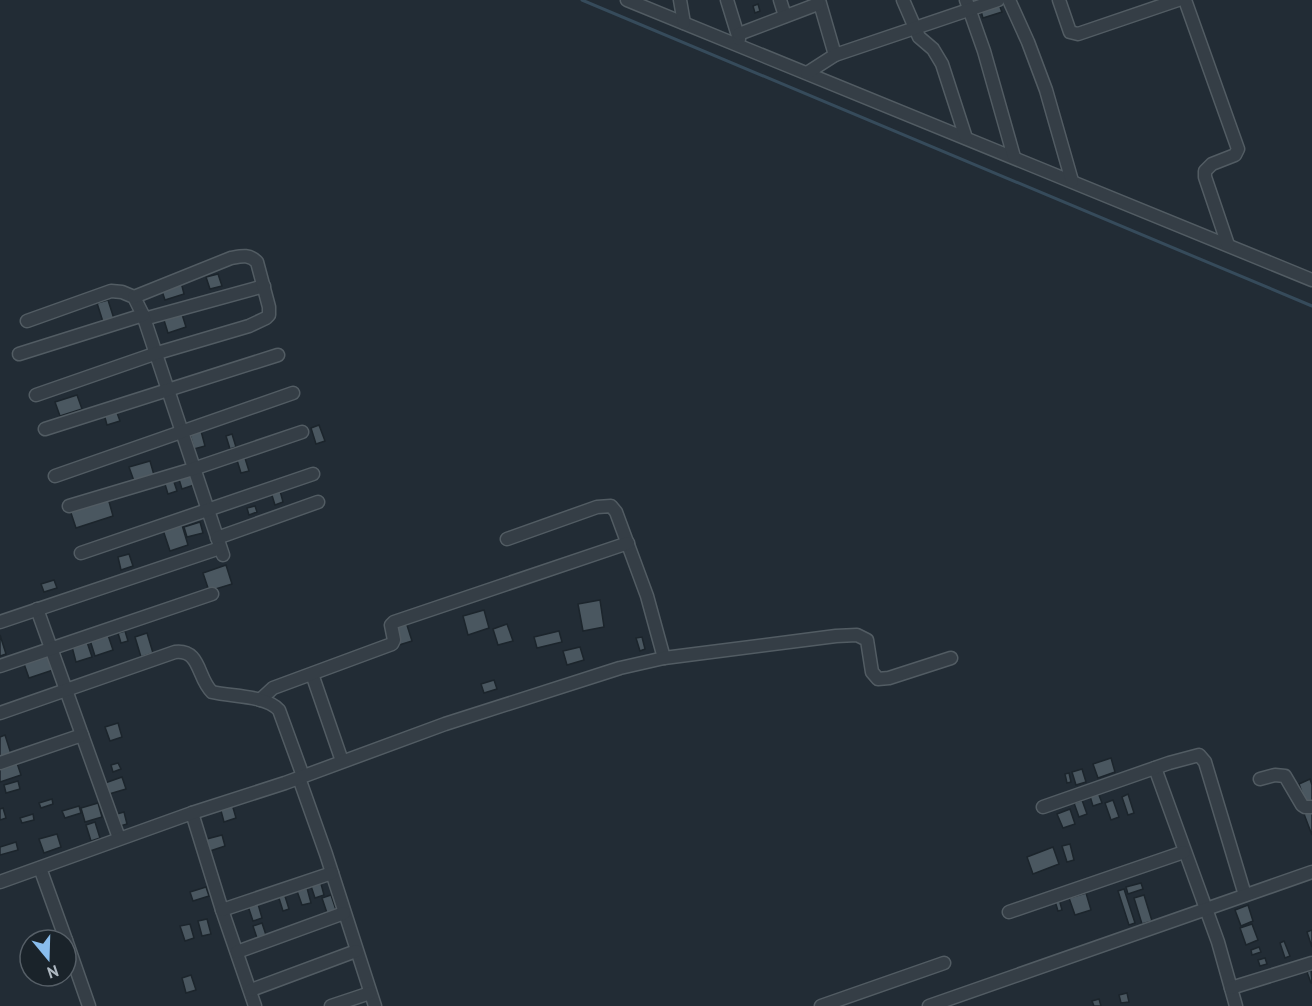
<svg xmlns="http://www.w3.org/2000/svg" width="1312" height="1006" font-family="'PT Sans',sans-serif">
  <style>
    .lines { fill: none; stroke-linecap: round; stroke-linejoin: round }
    .stream { stroke: #364b5b; stroke-width: 3 }
    .building { fill: #4a5760; stroke: #1c252c; stroke-width: 1.5 }
    .minor-casing { stroke: #525c63; stroke-width: 15 }
    .minor { stroke: #353e46; stroke-width: 12 }
  </style>
  <rect width="100%" height="100%" fill="#222c35"/>
  <g class="lines">
    <!-- stream -->
    <path class="stream" d="M582,0L1312,306"/>
  </g>
  <!-- building -->
  <g class="building">
    <path d="M998,2L1002,12L983,18L980,8Z"/>
    <path d="M758,4L760,11L755,13L753,6Z"/>
    <path d="M218,274L222,286L210,289L206,277Z"/>
    <path d="M181,282L184,294L165,300L161,288Z"/>
    <path d="M108,300L115,322L104,325L97,303Z"/>
    <path d="M181,311L186,327L168,333L163,317Z"/>
    <path d="M77,395L82,409L60,416L55,402Z"/>
    <path d="M116,410L120,421L107,425L104,414Z"/>
    <path d="M319,425L325,441L316,444L311,428Z"/>
    <path d="M201,431L205,446L194,449L190,434Z"/>
    <path d="M232,434L236,447L230,449L226,436Z"/>
    <path d="M244,455L249,471L241,473L236,457Z"/>
    <path d="M150,461L154,475L134,481L129,467Z"/>
    <path d="M190,472L194,485L182,489L178,476Z"/>
    <path d="M173,479L177,491L168,494L164,481Z"/>
    <path d="M279,487L283,502L275,505L270,489Z"/>
    <path d="M108,498L113,516L76,528L70,510Z"/>
    <path d="M255,506L257,512L249,515L247,508Z"/>
    <path d="M200,522L203,533L187,537L184,527Z"/>
    <path d="M182,525L188,545L170,551L163,530Z"/>
    <path d="M129,554L133,566L121,570L118,557Z"/>
    <path d="M226,565L232,584L209,591L203,573Z"/>
    <path d="M54,580L57,588L44,592L41,584Z"/>
    <path d="M600,600L604,627L583,631L578,604Z"/>
    <path d="M484,610L489,628L468,635L463,616Z"/>
    <path d="M406,622L412,641L399,645L393,625Z"/>
    <path d="M507,624L513,641L498,645L493,629Z"/>
    <path d="M125,631L128,641L121,643L118,633Z"/>
    <path d="M559,631L562,642L537,648L534,637Z"/>
    <path d="M107,632L113,650L95,656L89,637Z"/>
    <path d="M147,633L153,653L141,657L135,637Z"/>
    <path d="M0,635L6,654L0,656Z"/>
    <path d="M642,637L645,649L640,651L636,638Z"/>
    <path d="M86,639L92,657L76,662L71,643Z"/>
    <path d="M580,647L584,660L567,665L563,651Z"/>
    <path d="M48,653L53,670L29,678L23,661Z"/>
    <path d="M494,680L497,689L484,693L481,684Z"/>
    <path d="M118,723L122,737L110,741L105,727Z"/>
    <path d="M5,735L11,754L0,758V737Z"/>
    <path d="M1111,758L1115,772L1098,778L1093,764Z"/>
    <path d="M16,760L21,775L0,782V765Z"/>
    <path d="M118,763L121,769L113,772L111,765Z"/>
    <path d="M1082,769L1086,782L1076,785L1072,772Z"/>
    <path d="M1069,773L1071,782L1067,783L1065,774Z"/>
    <path d="M122,777L126,789L109,794L105,783Z"/>
    <path d="M1310,779L1312,785V802L1306,804L1299,784Z"/>
    <path d="M18,781L20,789L6,793L4,785Z"/>
    <path d="M1097,790L1102,803L1093,806L1089,793Z"/>
    <path d="M1128,794L1134,813L1128,815L1122,797Z"/>
    <path d="M52,799L53,804L41,808L39,803Z"/>
    <path d="M1082,800L1087,814L1079,817L1074,803Z"/>
    <path d="M1113,800L1119,817L1111,820L1105,803Z"/>
    <path d="M98,803L102,817L85,822L81,808Z"/>
    <path d="M232,804L236,818L224,822L220,807Z"/>
    <path d="M79,806L81,813L65,818L62,811Z"/>
    <path d="M3,808L6,818L0,820V809Z"/>
    <path d="M1070,809L1075,824L1063,828L1057,814Z"/>
    <path d="M1312,811V835L1304,814Z"/>
    <path d="M124,812L127,824L117,827L113,815Z"/>
    <path d="M33,814L34,820L22,823L20,818Z"/>
    <path d="M95,822L100,838L91,841L86,825Z"/>
    <path d="M57,834L61,847L44,853L39,839Z"/>
    <path d="M222,835L225,846L207,852L203,840Z"/>
    <path d="M16,842L18,850L0,855V847Z"/>
    <path d="M1070,844L1074,860L1067,862L1062,846Z"/>
    <path d="M1053,847L1059,864L1033,874L1027,857Z"/>
    <path d="M320,880L324,895L315,898L310,883Z"/>
    <path d="M1141,883L1143,889L1128,894L1126,887Z"/>
    <path d="M206,887L209,896L193,901L190,892Z"/>
    <path d="M307,888L311,903L302,905L297,891Z"/>
    <path d="M1124,889L1135,923L1129,925L1118,891Z"/>
    <path d="M284,893L289,909L283,911L278,895Z"/>
    <path d="M1086,893L1091,910L1075,915L1069,898Z"/>
    <path d="M331,895L336,910L327,913L322,898Z"/>
    <path d="M1144,895L1152,921L1142,924L1134,898Z"/>
    <path d="M1059,899L1062,910L1058,911L1055,901Z"/>
    <path d="M258,904L262,918L253,921L248,906Z"/>
    <path d="M1248,905L1253,921L1241,926L1235,910Z"/>
    <path d="M207,919L211,934L202,936L198,921Z"/>
    <path d="M262,923L267,938L258,941L253,926Z"/>
    <path d="M190,924L194,938L185,941L180,926Z"/>
    <path d="M1252,924L1258,940L1246,945L1240,928Z"/>
    <path d="M1312,930V947L1307,932Z"/>
    <path d="M1284,941L1290,956L1285,958L1280,943Z"/>
    <path d="M1259,947L1261,952L1252,955L1251,950Z"/>
    <path d="M1265,958L1267,964L1260,966L1258,960Z"/>
    <path d="M1311,970L1312,983H1311L1307,972Z"/>
    <path d="M191,975L196,990L186,993L182,978Z"/>
    <path d="M1127,993L1129,1002L1121,1003L1119,995Z"/>
    <path d="M1099,999L1101,1006H1094L1092,1001Z"/>
  </g>
  <g class="lines">
    <defs>
      <g id="minor">
        <path d="M627,0L1312,280"/>
        <path d="M680,0L684,23"/>
        <path d="M727,0L739,39"/>
        <path d="M780,0L785,16"/>
        <path d="M819,0L835,55"/>
        <path d="M903,0L919,37L933,49L942,64L966,138"/>
        <path d="M966,0L984,51L1014,157"/>
        <path d="M1009,0L1028,42L1046,90L1072,181"/>
        <path d="M1059,0L1070,32L1078,34L1178,0"/>
        <path d="M1185,0L1238,149L1235,155L1212,164L1205,171V177L1228,245"/>
        <path d="M739,34L818,4"/>
        <path d="M807,73L835,55L998,0"/>
        <path d="M144,319L264,286"/>
        <path d="M27,321L111,291L122,292L134,297L143,315L223,555"/>
        <path d="M19,354L143,315"/>
        <path d="M36,395L154,354L249,326L266,318L269,315V307L257,262C249,254 242,256 231,258L134,297"/>
        <path d="M45,429L278,355"/>
        <path d="M55,476L293,393"/>
        <path d="M69,506L193,469L302,432"/>
        <path d="M217,538L318,502"/>
        <path d="M507,539L597,507L611,506L616,512L647,596L664,658"/>
        <path d="M81,553L313,474"/>
        <path d="M37,609L119,838"/>
        <path d="M0,622L220,548"/>
        <path d="M0,666L212,594"/>
        <path d="M312,674L342,761"/>
        <path d="M260,700L273,688L392,644L394,640L391,625L394,622L628,543"/>
        <path d="M0,713L175,652C201,649 197,678 212,692C233,697 265,695 279,710L303,776"/>
        <path d="M0,763L82,735"/>
        <path d="M1155,768L1218,942L1236,1006"/>
        <path d="M299,778L326,854L375,1006"/>
        <path d="M1260,779L1275,775L1285,776L1302,805L1305,807H1312"/>
        <path d="M1043,807L1169,763L1199,755L1205,762L1245,895"/>
        <path d="M192,813L222,910L255,1006"/>
        <path d="M40,868L66,940"/>
        <path d="M0,882L192,813L285,783L445,724L620,668L664,658L836,636L857,635L867,640L872,672L878,679L889,678L951,658"/>
        <path d="M222,910L332,873"/>
        <path d="M1009,912L1184,852"/>
        <path d="M66,940L89,1006"/>
        <path d="M237,952L344,913"/>
        <path d="M1231,988L1312,963"/>
        <path d="M251,990L356,951"/>
        <path d="M331,1006L370,993"/>
        <path d="M821,1006L944,963"/>
        <path d="M929,1006L1312,872"/>
      </g>
    </defs>
    <!-- minor casing -->
    <use href="#minor" class="minor-casing"/>
    <!-- minor -->
    <use href="#minor" class="minor"/>
  </g>
  <!-- north arrow -->
  <g transform="translate(48 958) rotate(161)"><circle r="28" fill="#1a232a" stroke="#565f67" stroke-width="1.5"/>
  <path d="M0-4.5L10 22L0 15L-10 22Z" fill="#89bded"/>
  <text y="-9" font-size="16" font-weight="bold" text-anchor="middle" fill="#afb9c2">N</text>
  </g>
</svg>
